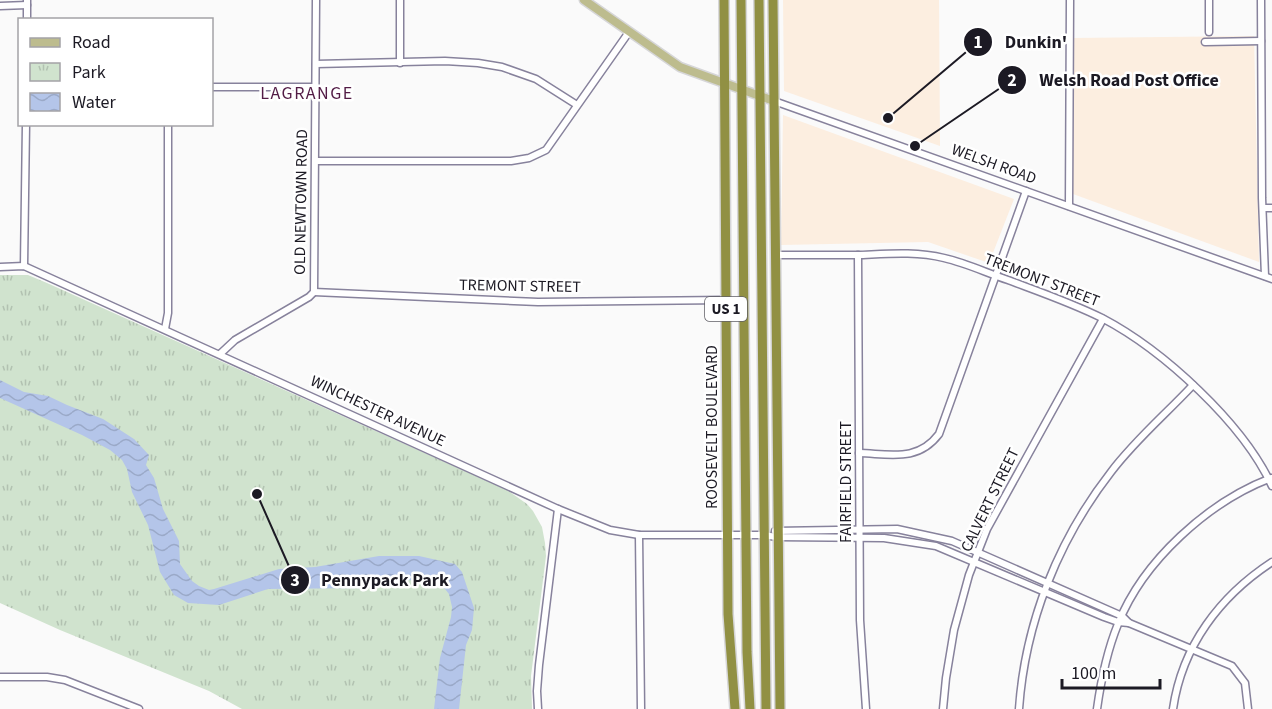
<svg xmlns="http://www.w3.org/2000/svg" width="1272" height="709" font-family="'Source Sans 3',sans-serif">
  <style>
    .commercial { fill: #fceee0 }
    .park { fill: url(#park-tufts) }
    .water { fill: url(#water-waves) }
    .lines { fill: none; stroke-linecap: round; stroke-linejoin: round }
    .minor-casing { stroke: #87829c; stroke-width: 9 }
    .major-casing { stroke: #d6d6d8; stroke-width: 11 }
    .highway-casing { stroke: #d6d6d8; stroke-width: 12 }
    .minor { stroke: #fff; stroke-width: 6 }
    .major { stroke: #bdbc8e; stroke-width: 8 }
    .highway { stroke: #919043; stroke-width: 9 }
    .labels { text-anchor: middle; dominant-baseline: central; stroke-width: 5; stroke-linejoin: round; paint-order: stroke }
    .shield { fill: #fff; stroke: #605f66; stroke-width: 1.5 }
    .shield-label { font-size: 15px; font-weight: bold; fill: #1c1a24 }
    .street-label { font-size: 16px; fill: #1c1a24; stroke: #fff }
    .neighbourhood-label { font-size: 18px; letter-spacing: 1.5px; fill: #531c46; stroke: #fff }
    .leader { fill: none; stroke: #1c1a24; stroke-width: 2 }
    .callout-dot { fill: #1c1a24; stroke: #fff; stroke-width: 2 }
    .mark-label { font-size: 18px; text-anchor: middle; font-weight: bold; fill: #fff }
    .callout-label { font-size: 18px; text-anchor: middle; font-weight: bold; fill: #1c1a24; stroke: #fff; stroke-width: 5; stroke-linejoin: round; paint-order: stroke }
  </style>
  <defs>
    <pattern id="park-tufts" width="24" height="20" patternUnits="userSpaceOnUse" patternTransform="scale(1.5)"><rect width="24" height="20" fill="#d0e3ce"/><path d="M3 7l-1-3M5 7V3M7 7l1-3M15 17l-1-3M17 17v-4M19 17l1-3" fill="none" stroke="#b2c2b1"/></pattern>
    <pattern id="water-waves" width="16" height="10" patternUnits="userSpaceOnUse" patternTransform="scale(1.5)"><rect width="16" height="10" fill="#b4c5e9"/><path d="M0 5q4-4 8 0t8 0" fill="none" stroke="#9aa9c8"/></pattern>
  </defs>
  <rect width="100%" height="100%" fill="#fafafa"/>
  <!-- commercial -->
  <g class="commercial">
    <path d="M783,0H939L940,146L784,91Z"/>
    <path d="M1254,36L1259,262L1073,194L1072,38Z"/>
    <path d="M783,115L1014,199L989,263L928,242L781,245Z"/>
  </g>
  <!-- park -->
  <path class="park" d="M0,275H28L47,283L507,490L527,504L533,511L542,527L545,543L546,556L531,676L532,709H242L209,691L60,630L0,603Z"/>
  <!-- water -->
  <path class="water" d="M0,380L24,392L48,396L67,405L103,419L134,439L149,455L146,465L154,478L163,509L179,541L180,564L192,581L199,586L209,590L214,589L279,569L315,567L379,556H419L455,564L462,572L474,608L472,630L466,645L459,709H434L440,658L451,617L452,607L449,594L445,589L430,583L409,580L392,581L367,588L268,589L219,605L188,603L174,595L160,572L148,525L132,492L127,469L122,460L110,450L82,435L0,398Z"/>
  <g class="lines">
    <defs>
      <g id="minor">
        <path d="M1261,0L1262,198L1265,276"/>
        <path d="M0,6L27,5"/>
        <path d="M27,20V0"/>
        <path d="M1209,32V0"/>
        <path d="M1205,42L1261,41"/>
        <path d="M400,63V0"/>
        <path d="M316,64L445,61L478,63L502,67L536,79L577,105"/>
        <path d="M212,87H316"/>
        <path d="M774,101L1272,279"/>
        <path d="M316,161H511L529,158L546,150L629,32"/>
        <path d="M1069,206L1070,0"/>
        <path d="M1263,208H1272"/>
        <path d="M775,255C802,255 830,255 857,255C886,254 915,251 944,258C966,263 987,273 1008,280C1040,292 1072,303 1102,318C1163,350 1243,423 1272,486"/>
        <path d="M858,255L860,620L866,709"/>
        <path d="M24,266L26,124"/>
        <path d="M0,267L24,266L558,509L610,530L639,535H763L777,537L884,538L936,546L1104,617L1118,622L1129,623L1232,666L1245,683L1248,709"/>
        <path d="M314,292L538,302L726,300"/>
        <path d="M165,329L168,313V124"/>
        <path d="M220,354L235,340L309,297L314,292L316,0"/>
        <path d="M859,453C891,454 918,462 939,434L1026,191"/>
        <path d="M775,531L897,529L952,541L1122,616L1129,623"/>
        <path d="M639,535L641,709"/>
        <path d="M0,677H47L65,680L139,709"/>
        <path d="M538,709L537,691L539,665L558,509"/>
        <path d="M943,709L946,678L954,630L969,575L987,529L1103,319"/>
        <path d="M1019,709C1025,623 1058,540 1111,472C1135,440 1166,414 1193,385"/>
        <path d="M1097,709C1101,680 1107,651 1118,624C1143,561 1208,502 1271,478"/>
        <path d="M1173,709C1182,646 1220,596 1272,562"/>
      </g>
      <path id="major" d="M584,0L680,67L774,101"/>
      <g id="highway">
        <path d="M724,0L728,614L735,709"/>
        <path d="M741,0L747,652L750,709"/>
        <path d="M759,0L766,709"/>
        <path d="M773,0L780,709"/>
      </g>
    </defs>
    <!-- minor casing -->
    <use href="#minor" class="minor-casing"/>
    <!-- major casing -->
    <use href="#major" class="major-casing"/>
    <!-- highway casing -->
    <use href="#highway" class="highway-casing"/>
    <!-- minor -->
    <use href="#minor" class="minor"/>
    <!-- major -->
    <use href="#major" class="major"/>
    <!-- highway -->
    <use href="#highway" class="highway"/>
  </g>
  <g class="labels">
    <!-- shield labels -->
    <rect class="shield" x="705" y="297" width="42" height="24" rx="4.5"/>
    <g class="shield-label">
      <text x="726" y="309">US 1</text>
    </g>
    <!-- street labels -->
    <g class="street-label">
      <text transform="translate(994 164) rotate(20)">WELSH ROAD</text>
      <text transform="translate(301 202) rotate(-89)">OLD NEWTOWN ROAD</text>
      <text transform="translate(1042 280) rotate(21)">TREMONT STREET</text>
      <text transform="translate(520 286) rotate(1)">TREMONT STREET</text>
      <text transform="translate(378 411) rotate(25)">WINCHESTER AVENUE</text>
      <text transform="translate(712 427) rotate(-90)">ROOSEVELT BOULEVARD</text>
      <text transform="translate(846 482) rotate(-90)">FAIRFIELD STREET</text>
      <text transform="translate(990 500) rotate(-64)">CALVERT STREET</text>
    </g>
    <!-- neighbourhood labels -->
    <g class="neighbourhood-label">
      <text x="307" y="93">LAGRANGE</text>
    </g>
  </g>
  <!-- callouts -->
  <path class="leader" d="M888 118L978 42M915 146L1012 80M257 494L295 580"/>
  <g class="callout-dot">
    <circle cx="888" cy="118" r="6"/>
    <circle cx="915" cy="146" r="6"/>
    <circle cx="257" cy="494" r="6"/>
    <circle cx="978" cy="42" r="15"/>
    <circle cx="1012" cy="80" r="15"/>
    <circle cx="295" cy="580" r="15"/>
  </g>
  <g class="mark-label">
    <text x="978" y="48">1</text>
    <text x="1012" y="86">2</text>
    <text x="295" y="586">3</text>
  </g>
  <g class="callout-label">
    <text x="1036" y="48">Dunkin'</text>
    <text x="1129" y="86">Welsh Road Post Office</text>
    <text x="385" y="586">Pennypack Park</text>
  </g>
  <!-- legend -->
  <rect x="18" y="18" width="195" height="108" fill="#ffffff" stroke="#a4a3a7" stroke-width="1.5"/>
  <rect x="30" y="38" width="30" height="9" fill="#bdbc8e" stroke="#a4a3a7" stroke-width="1.5"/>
  <text x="72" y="48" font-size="18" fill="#1c1a24">Road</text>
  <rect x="30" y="63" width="30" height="18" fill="url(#park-tufts)" stroke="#a4a3a7" stroke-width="1.5"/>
  <text x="72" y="78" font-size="18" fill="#1c1a24">Park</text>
  <rect x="30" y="93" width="30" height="18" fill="url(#water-waves)" stroke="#a4a3a7" stroke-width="1.5"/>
  <text x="72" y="108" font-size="18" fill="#1c1a24">Water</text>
  <!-- scale -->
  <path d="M1062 679v9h98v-9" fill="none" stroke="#1c1a24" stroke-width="3"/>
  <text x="1071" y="679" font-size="18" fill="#1c1a24" stroke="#ffffff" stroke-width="4.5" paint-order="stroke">100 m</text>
</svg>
